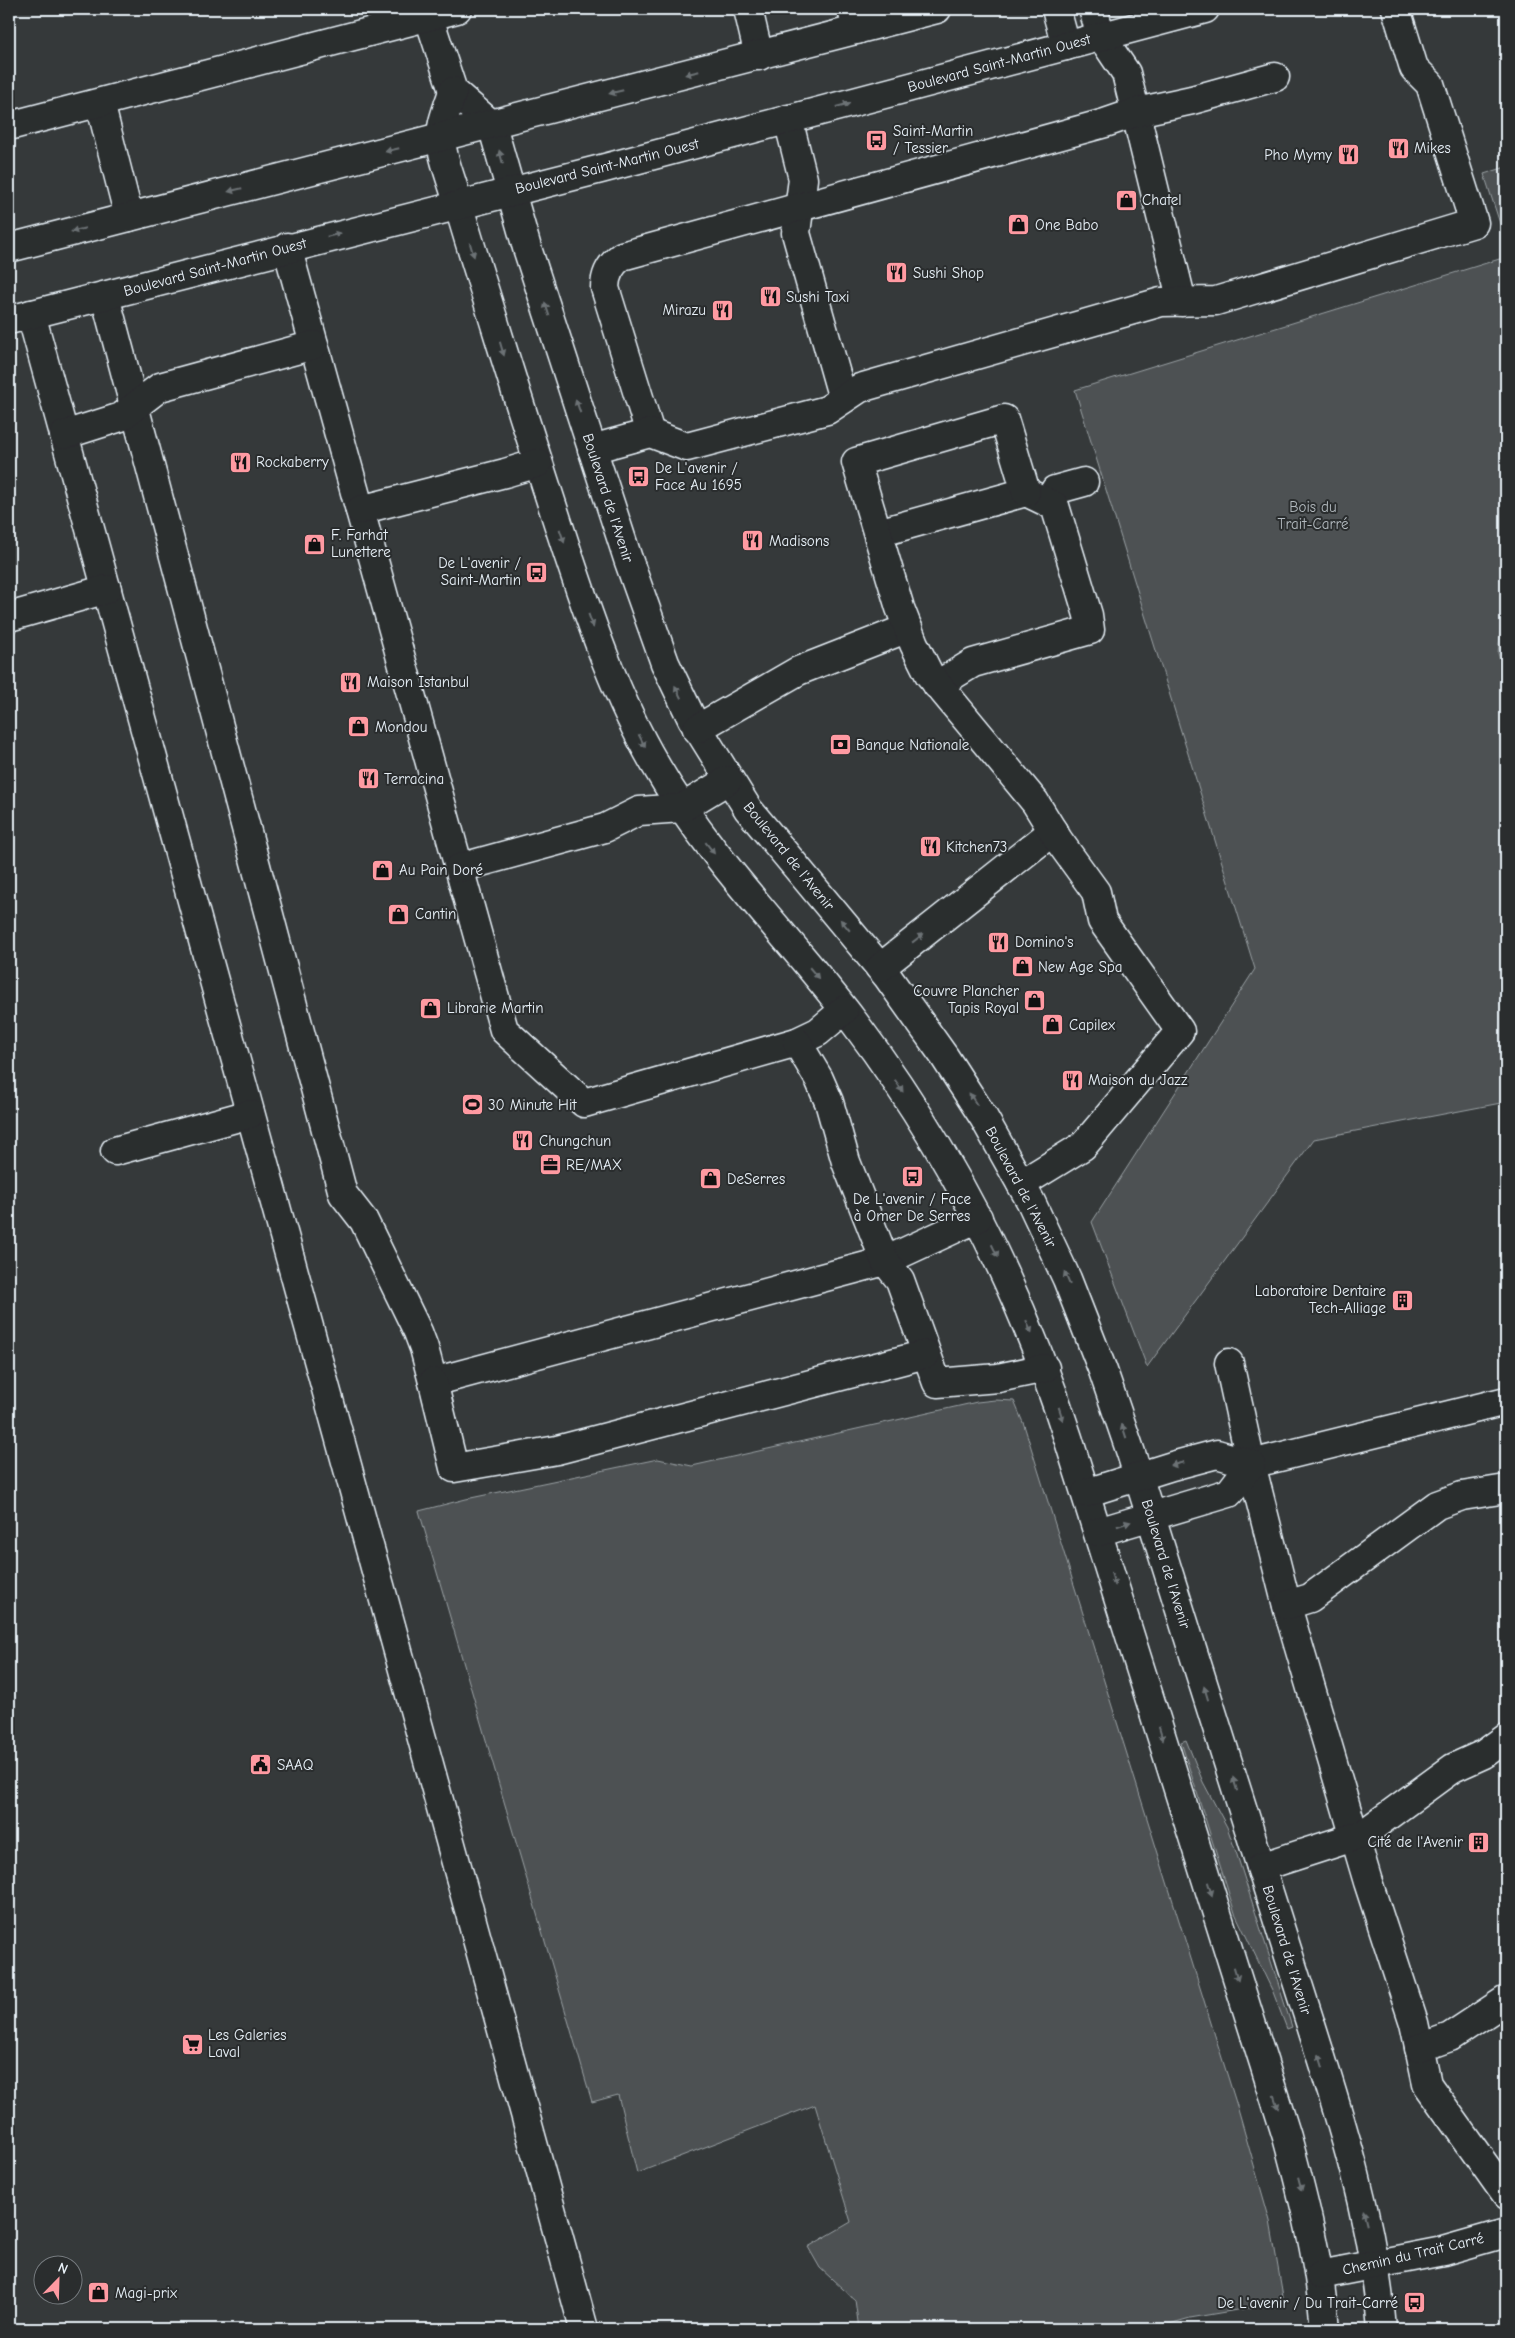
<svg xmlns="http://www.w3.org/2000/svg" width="1515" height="2338" font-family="'Comic Neue',sans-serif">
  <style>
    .green { fill: #4d5152; stroke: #9aa1a5 }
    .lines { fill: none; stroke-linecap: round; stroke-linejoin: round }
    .minor-casing { stroke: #e8f1f8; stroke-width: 31 }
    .major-casing { stroke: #e8f1f8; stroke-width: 31 }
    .minor { stroke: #2a2d2e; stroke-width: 28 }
    .major { stroke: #2a2d2e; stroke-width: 28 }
    .oneway { fill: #6c7275 }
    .labels { text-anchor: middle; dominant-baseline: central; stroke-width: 4; stroke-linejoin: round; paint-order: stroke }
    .street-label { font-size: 15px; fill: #e8f1f8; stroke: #2a2d2e }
    .poi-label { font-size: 15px; fill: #e8f1f8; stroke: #2a2d2e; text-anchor: start }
    .park-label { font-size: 15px; fill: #b2b9be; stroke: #2a2d2e }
  </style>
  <rect width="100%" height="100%" fill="#35393a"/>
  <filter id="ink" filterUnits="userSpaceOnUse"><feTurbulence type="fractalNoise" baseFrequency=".02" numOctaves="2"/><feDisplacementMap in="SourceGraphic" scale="10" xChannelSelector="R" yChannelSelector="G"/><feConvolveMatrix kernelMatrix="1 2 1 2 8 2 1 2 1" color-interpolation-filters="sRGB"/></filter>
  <g filter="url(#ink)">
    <!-- green -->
    <g class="green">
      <path d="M1506,167V242L1484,174Z"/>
      <path d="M1506,257V533L1501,540L1505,593L1498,653L1506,680V1102L1314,1139L1147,1367L1092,1222L1255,969L1075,390Z"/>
      <path d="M995,1400L1014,1401L1024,1425L1237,2106L1270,2221L1284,2302L1190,2318L1152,2329H859L855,2300L820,2268L808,2247L851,2222L815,2105L637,2173L618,2095L592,2102L419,1511L466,1499L658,1459L692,1466L977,1402Z"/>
      <path d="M1186,1740L1203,1782L1227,1827L1237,1855L1292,2027L1287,2029L1273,1992L1235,1913L1181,1742Z"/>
    </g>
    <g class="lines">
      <defs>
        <g id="minor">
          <path d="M748,9L759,56"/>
          <path d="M852,9L857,30"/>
          <path d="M1056,9L1066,46"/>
          <path d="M1093,9L1101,36L1126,73L1182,302"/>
          <path d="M428,15L453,91L492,125L527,248L628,559L665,663L692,719L748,809L887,976L944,1056L984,1118L1031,1202L1067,1279L1103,1371L1131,1453C1183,1621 1236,1788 1289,1956C1327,2078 1372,2201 1382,2329"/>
          <path d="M453,91C449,105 439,127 441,142C443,159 450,176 455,193C468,239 483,285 497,331C520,406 544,480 568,554C592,626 617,699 655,764C710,860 788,935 854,1022C949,1148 1020,1288 1068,1438L1287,2137C1304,2200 1320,2263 1325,2329"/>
          <path d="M100,103L129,217"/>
          <path d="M788,119L803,179L796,233L843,399"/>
          <path d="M9,126L457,9"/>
          <path d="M287,247L504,1030L584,1103L797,1042L818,1032L844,1010"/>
          <path d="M105,296L343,1194L364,1221L418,1332L424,1348L433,1382L885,1261L978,1218"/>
          <path d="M31,314L584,2329"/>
          <path d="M650,433L605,288C605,274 611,264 622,256L1105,123L1137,112L1192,100L1275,77"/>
          <path d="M64,435L121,417L160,387L314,345"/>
          <path d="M592,449L650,433L687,447L827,410L860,388L1161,302L1216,301L1474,223L1430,84L1414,68L1396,9"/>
          <path d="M1049,503L1055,490L1084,482"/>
          <path d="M360,510L505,473L538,463"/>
          <path d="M878,533L1026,492L1055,506L1088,615L1090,630L973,663L937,685"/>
          <path d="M9,617L107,589"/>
          <path d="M697,729L798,671L908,628"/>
          <path d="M459,868L605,828L639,811L682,808L728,780"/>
          <path d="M880,968L1053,831"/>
          <path d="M797,1042L819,1079L829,1102L846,1162L885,1261L900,1280L937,1383L998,1378L1045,1368"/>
          <path d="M115,1151L250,1114"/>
          <path d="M1021,1184L1083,1146L1180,1031L1102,921L1096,892L1059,841L1035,802L929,674L914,644L900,608L856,462L1004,419L1026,492"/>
          <path d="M1229,1363L1251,1464L1288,1610L1368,1882L1414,2023L1427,2084L1506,2195"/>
          <path d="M433,1382L454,1468L557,1450L926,1354"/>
          <path d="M1251,1464L1506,1401"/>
          <path d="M1086,1493L1172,1466L1217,1454L1251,1464L1229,1493L1098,1532"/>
          <path d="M1287,1605L1310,1598L1437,1505L1462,1496L1506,1489"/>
          <path d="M1261,1867L1363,1834L1453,1768L1484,1754L1506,1738"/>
          <path d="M1419,2048L1450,2037L1506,2000"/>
          <path d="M1320,2275L1443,2251L1506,2233"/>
        </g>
        <g id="major">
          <path d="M9,248L937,9"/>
          <path d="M9,320L601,169L1205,9"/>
        </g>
      </defs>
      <!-- minor casing -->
      <use href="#minor" class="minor-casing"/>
      <!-- major casing -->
      <use href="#major" class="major-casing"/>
      <!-- minor -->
      <use href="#minor" class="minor"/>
      <!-- major -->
      <use href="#major" class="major"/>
    </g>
    <!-- one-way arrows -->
    <defs><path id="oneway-solid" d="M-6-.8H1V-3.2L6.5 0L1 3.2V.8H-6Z" transform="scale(1.25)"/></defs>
    <g class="oneway">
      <use href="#oneway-solid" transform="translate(692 73) rotate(166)"/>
      <use href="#oneway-solid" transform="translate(616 92) rotate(166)"/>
      <use href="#oneway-solid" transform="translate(843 105) rotate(-15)"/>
      <use href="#oneway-solid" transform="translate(392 150) rotate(166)"/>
      <use href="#oneway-solid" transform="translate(501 157) rotate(-105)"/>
      <use href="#oneway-solid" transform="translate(235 190) rotate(166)"/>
      <use href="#oneway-solid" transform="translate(78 230) rotate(166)"/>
      <use href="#oneway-solid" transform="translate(334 235) rotate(-14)"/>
      <use href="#oneway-solid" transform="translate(472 250) rotate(73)"/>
      <use href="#oneway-solid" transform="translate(547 309) rotate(-108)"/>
      <use href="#oneway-solid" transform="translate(502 349) rotate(73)"/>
      <use href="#oneway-solid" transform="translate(578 406) rotate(-108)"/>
      <use href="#oneway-solid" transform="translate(562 536) rotate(71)"/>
      <use href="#oneway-solid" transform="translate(591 621) rotate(70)"/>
      <use href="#oneway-solid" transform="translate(678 692) rotate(-116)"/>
      <use href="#oneway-solid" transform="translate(642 741) rotate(63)"/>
      <use href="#oneway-solid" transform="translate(710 848) rotate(52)"/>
      <use href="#oneway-solid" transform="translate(845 925) rotate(-130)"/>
      <use href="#oneway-solid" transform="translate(918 938) rotate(-38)"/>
      <use href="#oneway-solid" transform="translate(814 973) rotate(50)"/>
      <use href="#oneway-solid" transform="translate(899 1086) rotate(56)"/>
      <use href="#oneway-solid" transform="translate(973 1099) rotate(-123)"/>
      <use href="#oneway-solid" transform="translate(995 1251) rotate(64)"/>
      <use href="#oneway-solid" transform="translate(1067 1278) rotate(-113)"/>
      <use href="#oneway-solid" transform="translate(1029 1327) rotate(68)"/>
      <use href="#oneway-solid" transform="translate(1061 1414) rotate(72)"/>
      <use href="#oneway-solid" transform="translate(1124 1431) rotate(-108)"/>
      <use href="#oneway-solid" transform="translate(1177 1464) rotate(165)"/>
      <use href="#oneway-solid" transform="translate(1124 1524) rotate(-18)"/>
      <use href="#oneway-solid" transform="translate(1113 1579) rotate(73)"/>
      <use href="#oneway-solid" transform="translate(1206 1693) rotate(-107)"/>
      <use href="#oneway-solid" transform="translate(1161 1734) rotate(73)"/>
      <use href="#oneway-solid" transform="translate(1235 1784) rotate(-107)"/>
      <use href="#oneway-solid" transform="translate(1210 1889) rotate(73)"/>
      <use href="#oneway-solid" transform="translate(1236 1974) rotate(73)"/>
      <use href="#oneway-solid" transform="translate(1321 2061) rotate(-107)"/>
      <use href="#oneway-solid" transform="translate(1276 2102) rotate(72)"/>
      <use href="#oneway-solid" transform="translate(1300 2184) rotate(75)"/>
      <use href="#oneway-solid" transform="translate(1365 2217) rotate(-104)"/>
    </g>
  </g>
  <!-- icons -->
  <defs>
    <symbol id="bus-square" viewBox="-11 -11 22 22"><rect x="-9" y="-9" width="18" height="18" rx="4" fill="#ff9aa2" stroke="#2a2d2e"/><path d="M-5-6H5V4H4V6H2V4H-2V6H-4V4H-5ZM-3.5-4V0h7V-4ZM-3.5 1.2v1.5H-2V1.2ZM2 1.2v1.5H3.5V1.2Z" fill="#111"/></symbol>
    <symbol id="restaurant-square" viewBox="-11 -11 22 22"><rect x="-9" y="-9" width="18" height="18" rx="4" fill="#ff9aa2" stroke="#2a2d2e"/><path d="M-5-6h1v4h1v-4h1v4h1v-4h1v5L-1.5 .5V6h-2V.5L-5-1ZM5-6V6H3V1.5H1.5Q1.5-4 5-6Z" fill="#111"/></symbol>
    <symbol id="shop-square" viewBox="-11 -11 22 22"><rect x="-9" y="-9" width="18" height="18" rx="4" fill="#ff9aa2" stroke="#2a2d2e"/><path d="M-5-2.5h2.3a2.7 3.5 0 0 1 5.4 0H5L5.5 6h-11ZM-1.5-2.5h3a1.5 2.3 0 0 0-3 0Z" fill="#111"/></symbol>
    <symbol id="bank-square" viewBox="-11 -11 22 22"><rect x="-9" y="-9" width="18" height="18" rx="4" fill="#ff9aa2" stroke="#2a2d2e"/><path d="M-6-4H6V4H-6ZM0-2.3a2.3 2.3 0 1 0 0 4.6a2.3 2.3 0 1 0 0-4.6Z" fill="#111"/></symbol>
    <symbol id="stadium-square" viewBox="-11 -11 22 22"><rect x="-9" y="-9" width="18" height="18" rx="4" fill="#ff9aa2" stroke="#2a2d2e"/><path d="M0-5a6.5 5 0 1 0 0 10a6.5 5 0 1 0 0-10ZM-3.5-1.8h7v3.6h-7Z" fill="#111"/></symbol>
    <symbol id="office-square" viewBox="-11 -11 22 22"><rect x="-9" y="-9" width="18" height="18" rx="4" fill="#ff9aa2" stroke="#2a2d2e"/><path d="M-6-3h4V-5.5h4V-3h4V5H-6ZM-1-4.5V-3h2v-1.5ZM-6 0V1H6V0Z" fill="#111"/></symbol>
    <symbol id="building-square" viewBox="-11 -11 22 22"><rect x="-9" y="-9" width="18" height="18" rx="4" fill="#ff9aa2" stroke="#2a2d2e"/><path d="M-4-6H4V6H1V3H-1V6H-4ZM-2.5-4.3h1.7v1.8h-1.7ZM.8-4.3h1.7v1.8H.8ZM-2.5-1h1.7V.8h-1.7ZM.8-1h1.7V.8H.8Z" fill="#111"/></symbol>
    <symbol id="civic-square" viewBox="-11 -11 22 22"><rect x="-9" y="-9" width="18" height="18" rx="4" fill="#ff9aa2" stroke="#2a2d2e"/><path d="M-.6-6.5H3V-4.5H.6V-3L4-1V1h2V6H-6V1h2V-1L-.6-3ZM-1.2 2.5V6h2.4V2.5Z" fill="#111"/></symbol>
    <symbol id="supermarket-square" viewBox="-11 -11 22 22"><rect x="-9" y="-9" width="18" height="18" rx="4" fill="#ff9aa2" stroke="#2a2d2e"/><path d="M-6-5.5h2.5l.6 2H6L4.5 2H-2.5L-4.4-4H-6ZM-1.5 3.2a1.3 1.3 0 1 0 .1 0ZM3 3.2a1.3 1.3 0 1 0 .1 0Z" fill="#111"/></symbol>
  </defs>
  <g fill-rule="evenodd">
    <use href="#bus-square" x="864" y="128" width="25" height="25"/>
    <use href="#restaurant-square" x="1386" y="136" width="25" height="25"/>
    <use href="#restaurant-square" x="1336" y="142" width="25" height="25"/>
    <use href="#shop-square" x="1114" y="188" width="25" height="25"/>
    <use href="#shop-square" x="1006" y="212" width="25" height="25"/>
    <use href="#restaurant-square" x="884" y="260" width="25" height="25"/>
    <use href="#restaurant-square" x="758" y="284" width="25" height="25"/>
    <use href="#restaurant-square" x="710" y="298" width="25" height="25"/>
    <use href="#restaurant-square" x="228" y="450" width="25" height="25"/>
    <use href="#bus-square" x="626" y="464" width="25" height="25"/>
    <use href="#restaurant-square" x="740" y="528" width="25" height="25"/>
    <use href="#shop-square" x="302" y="532" width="25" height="25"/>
    <use href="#bus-square" x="524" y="560" width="25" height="25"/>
    <use href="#restaurant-square" x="338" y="670" width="25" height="25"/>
    <use href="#shop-square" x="346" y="714" width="25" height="25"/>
    <use href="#bank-square" x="828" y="732" width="25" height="25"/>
    <use href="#restaurant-square" x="356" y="766" width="25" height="25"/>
    <use href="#restaurant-square" x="918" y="834" width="25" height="25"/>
    <use href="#shop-square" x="370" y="858" width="25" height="25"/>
    <use href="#shop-square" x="386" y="902" width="25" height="25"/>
    <use href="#restaurant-square" x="986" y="930" width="25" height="25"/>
    <use href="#shop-square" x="1010" y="954" width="25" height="25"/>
    <use href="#shop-square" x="1022" y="988" width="25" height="25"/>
    <use href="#shop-square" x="418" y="996" width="25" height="25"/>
    <use href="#shop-square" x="1040" y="1012" width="25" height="25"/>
    <use href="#restaurant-square" x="1060" y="1068" width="25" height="25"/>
    <use href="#stadium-square" x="460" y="1092" width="25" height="25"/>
    <use href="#restaurant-square" x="510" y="1128" width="25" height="25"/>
    <use href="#office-square" x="538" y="1152" width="25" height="25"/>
    <use href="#bus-square" x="900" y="1164" width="25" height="25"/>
    <use href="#shop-square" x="698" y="1166" width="25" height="25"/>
    <use href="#building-square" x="1390" y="1288" width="25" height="25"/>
    <use href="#civic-square" x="248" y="1752" width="25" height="25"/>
    <use href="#building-square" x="1466" y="1830" width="25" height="25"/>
    <use href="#supermarket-square" x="180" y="2032" width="25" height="25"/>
    <use href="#shop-square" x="86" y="2280" width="25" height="25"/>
    <use href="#bus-square" x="1402" y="2290" width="25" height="25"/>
  </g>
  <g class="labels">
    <!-- street labels -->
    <g class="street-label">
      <text transform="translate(999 63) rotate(-15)">Boulevard Saint-Martin Ouest</text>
      <text transform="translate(607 166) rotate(-14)">Boulevard Saint-Martin Ouest</text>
      <text transform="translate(215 267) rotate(-15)">Boulevard Saint-Martin Ouest</text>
      <text transform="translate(608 498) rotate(72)">Boulevard de l'Avenir</text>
      <text transform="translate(789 856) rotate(51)">Boulevard de l'Avenir</text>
      <text transform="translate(1021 1187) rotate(62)">Boulevard de l'Avenir</text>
      <text transform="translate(1166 1564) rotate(73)">Boulevard de l'Avenir</text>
      <text transform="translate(1287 1950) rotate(73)">Boulevard de l'Avenir</text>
      <text transform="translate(1413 2254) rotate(-13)">Chemin du Trait Carré</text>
    </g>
    <!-- poi labels -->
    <g class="poi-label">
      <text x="893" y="131">Saint-Martin<tspan x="893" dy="17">/ Tessier</tspan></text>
      <text x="1414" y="148">Mikes</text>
      <text x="1332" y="155" text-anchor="end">Pho Mymy</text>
      <text x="1142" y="200">Chatel</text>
      <text x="1035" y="225">One Babo</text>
      <text x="913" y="273">Sushi Shop</text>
      <text x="786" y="297">Sushi Taxi</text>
      <text x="706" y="310" text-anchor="end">Mirazu</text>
      <text x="256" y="462">Rockaberry</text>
      <text x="655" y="468">De L'avenir /<tspan x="655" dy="17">Face Au 1695</tspan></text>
      <text x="331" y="535">F. Farhat<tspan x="331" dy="17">Lunettere</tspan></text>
      <text x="769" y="541">Madisons</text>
      <text x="521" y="563" text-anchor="end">De L'avenir /<tspan x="521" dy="17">Saint-Martin</tspan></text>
      <text x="367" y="682">Maison Istanbul</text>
      <text x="375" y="727">Mondou</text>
      <text x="856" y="745">Banque Nationale</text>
      <text x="384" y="779">Terracina</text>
      <text x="946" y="847">Kitchen73</text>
      <text x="399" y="870">Au Pain Doré</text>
      <text x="415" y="914">Cantin</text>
      <text x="1015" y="942">Domino's</text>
      <text x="1038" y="967">New Age Spa</text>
      <text x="1019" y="991" text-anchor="end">Couvre Plancher<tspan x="1019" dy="17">Tapis Royal</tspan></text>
      <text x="447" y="1008">Librarie Martin</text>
      <text x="1069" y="1025">Capilex</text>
      <text x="1088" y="1080">Maison du Jazz</text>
      <text x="488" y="1105">30 Minute Hit</text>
      <text x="539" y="1141">Chungchun</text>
      <text x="566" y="1165">RE/MAX</text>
      <text x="727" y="1179">DeSerres</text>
      <text x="912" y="1199" text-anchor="middle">De L'avenir / Face<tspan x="912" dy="17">à Omer De Serres</tspan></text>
      <text x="1386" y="1291" text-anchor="end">Laboratoire Dentaire<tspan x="1386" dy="17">Tech-Alliage</tspan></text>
      <text x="277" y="1765">SAAQ</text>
      <text x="1463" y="1842" text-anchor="end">Cité de l'Avenir</text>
      <text x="208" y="2035">Les Galeries<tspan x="208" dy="17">Laval</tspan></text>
      <text x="115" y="2293">Magi-prix</text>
      <text x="1398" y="2303" text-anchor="end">De L'avenir / Du Trait-Carré</text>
    </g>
    <!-- park labels -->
    <g class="park-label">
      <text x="1313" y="507">Bois du<tspan x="1313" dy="17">Trait-Carré</tspan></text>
    </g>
  </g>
  <!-- margin -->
  <rect width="1515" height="2338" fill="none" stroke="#2a2d2e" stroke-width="30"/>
  <rect x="15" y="15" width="1485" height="2308" fill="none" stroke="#e8f1f8" stroke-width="2" filter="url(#ink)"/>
  <!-- north arrow -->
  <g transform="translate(58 2280) rotate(23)"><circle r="24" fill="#2a2d2e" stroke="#767b7f"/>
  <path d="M0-4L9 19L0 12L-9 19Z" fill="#ff9aa2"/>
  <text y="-8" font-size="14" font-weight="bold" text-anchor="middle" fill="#e8f1f8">N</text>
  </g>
</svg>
